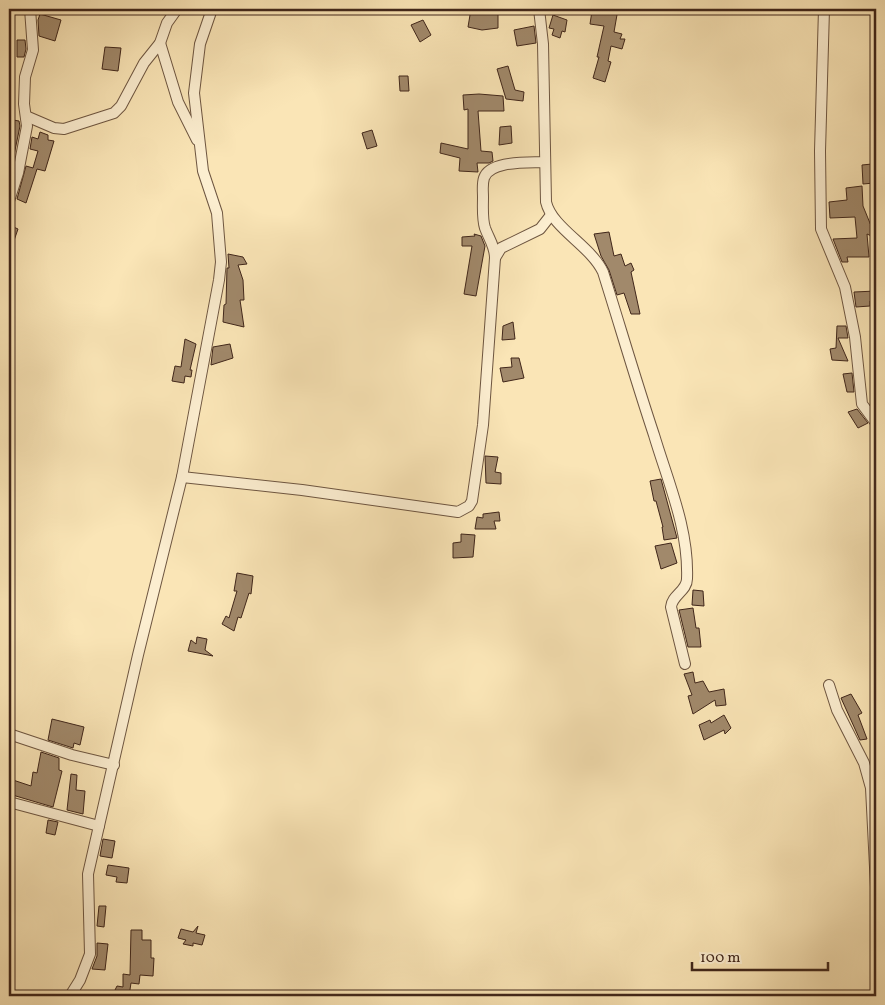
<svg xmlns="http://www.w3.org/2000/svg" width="885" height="1005" font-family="Vollkorn,serif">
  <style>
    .building { fill: #a1896b; stroke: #40261a }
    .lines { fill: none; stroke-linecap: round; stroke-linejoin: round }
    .minor-casing { stroke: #6e5641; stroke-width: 12 }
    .minor { stroke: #fceed0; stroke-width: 10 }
  </style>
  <rect width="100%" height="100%" fill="#fae5b6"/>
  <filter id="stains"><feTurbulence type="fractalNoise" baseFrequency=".004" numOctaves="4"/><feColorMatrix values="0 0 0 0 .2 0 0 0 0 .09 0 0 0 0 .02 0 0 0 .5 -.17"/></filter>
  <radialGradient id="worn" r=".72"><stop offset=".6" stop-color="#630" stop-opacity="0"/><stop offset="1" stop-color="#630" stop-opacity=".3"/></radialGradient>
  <!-- building -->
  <g class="building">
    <path d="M471,9L498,12V28L482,30L468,27Z"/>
    <path d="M599,9H618L614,32L622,34L620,39H625L622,49L611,46L608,61L611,62L605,82L593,78L599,57H597L604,26L590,24L592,11L598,13Z"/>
    <path d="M40,14L61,20L55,41L39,36L38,20Z"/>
    <path d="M553,15L567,20L565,32L562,31L560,38L552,35L554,29L549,28Z"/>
    <path d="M423,20L431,35L420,42L411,25Z"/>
    <path d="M534,26L536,43L517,46L514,30Z"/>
    <path d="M17,40H25L26,49L24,57H17Z"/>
    <path d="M105,47L121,48L118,71L102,69Z"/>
    <path d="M508,66L515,90L524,92L523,101L506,99L497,69Z"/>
    <path d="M399,76H408L409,91H400Z"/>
    <path d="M479,94L503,96L504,111H478L481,151L492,152L493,161L489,163H477L478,172L459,171L460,158L440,153L441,143L468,149V109L464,110L463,95Z"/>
    <path d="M13,120L19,121L20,126L13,160L9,159V145H11Z"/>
    <path d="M511,126L512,143L499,145L500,127Z"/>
    <path d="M372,130L377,146L367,149L362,133Z"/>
    <path d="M40,132L48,135V140L54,141L45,171L37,169L26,203L17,199L26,166L33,168L38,151L30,149L32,137L38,139Z"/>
    <path d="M872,164L874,183L863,184L862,165Z"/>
    <path d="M862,186L863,206L876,238L867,234L869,257H847L848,262H842L833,239L857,238L855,217L830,218L829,202L847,200L846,188Z"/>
    <path d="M9,225L18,229L10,252H9Z"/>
    <path d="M609,232L614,256L621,254L625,266L631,263L634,270L631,272L640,314H631L624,293L617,295L609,270L601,256L594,234Z"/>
    <path d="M474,234L481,236L485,246L476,296L464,294L472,246H462V237L475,236Z"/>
    <path d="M228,254L243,257L247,264L238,265L243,280L244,300H240L244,327L223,322L224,305L226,304L227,268H229Z"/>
    <path d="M876,291V301H870V306L856,307L854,292Z"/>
    <path d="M513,322L515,339L502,340L503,326Z"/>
    <path d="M837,326H846L848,338H838L848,361L832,360L830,349L836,348Z"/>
    <path d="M185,339L196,344L190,370H192L191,377L185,376L184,383L172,381L175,366L181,367Z"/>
    <path d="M230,344L233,358L211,365L213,347Z"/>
    <path d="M511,358H519L524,378L503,382L500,368L512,367Z"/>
    <path d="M852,373L854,392H847L843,374Z"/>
    <path d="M857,409L868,423L858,428L848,412Z"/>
    <path d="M485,456L498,457L495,472L501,473V484L486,483Z"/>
    <path d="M661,479L677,538L664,540L662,527H663L656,501H654L650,481Z"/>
    <path d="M499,512L500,521H494L496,529H475L477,517L483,518V514Z"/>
    <path d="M461,534L475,535L473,557L453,558V543L461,542Z"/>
    <path d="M671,543L677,563L661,569L655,546Z"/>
    <path d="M237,573L253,576L251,594L249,593L241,618L238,617L234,631L222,624L226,616L229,618L237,591H234Z"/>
    <path d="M693,590L703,591L704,606L692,605Z"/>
    <path d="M693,608L696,628H699L701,647H688L679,610Z"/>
    <path d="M197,637L207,639L205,650L213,656L188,651L191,640L196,644Z"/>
    <path d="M693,672L695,683L703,681L709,692L724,689L726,705L716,706L715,700L693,714L688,696L692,695L684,674Z"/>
    <path d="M851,694L862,713L858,715L867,739L860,740L841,698Z"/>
    <path d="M724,715L731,728L725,734L724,730L704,740L699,725L710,720L711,723Z"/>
    <path d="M52,719L84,727L80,745L74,743L73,748L48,740Z"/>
    <path d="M41,752L59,758V770L62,771L53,807L9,794L13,780L31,786L33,772L37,773Z"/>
    <path d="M71,774L77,775L76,790L85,791L83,814L67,810Z"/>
    <path d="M48,820L58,822L55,835L46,833Z"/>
    <path d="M103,839L115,841L112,858L100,856Z"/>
    <path d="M108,865L129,868L127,883L116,882L117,877L106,875Z"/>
    <path d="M99,906H106L104,927L97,926Z"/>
    <path d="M198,926L196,933L205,935L202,945L193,943V946L183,944L186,940L178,938L181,929L193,932Z"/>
    <path d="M131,930H142V940H151V958H154L153,976L140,975L139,984L131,983L129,996H118L113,994L117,986L123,987V974L130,975Z"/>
    <path d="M97,943L108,944L105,970L92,969L97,956Z"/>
  </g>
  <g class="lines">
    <defs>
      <g id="minor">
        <path d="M539,9L543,44L546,202C552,228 591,246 603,272C620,326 636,381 654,435C668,482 689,529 687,579C687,591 672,595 671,607L685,664"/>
        <path d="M824,9L820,151L821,229L845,287L855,337L862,404L876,423"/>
        <path d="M160,43L178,102L197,140"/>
        <path d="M26,116L54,128L64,129L114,113L121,106L144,63L160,43L167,23L177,9"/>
        <path d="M9,201L18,173L27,126L24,104L25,77L33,50L30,9"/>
        <path d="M495,258L501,248L540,229L551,215"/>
        <path d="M182,477L302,490L458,512L469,506L472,501L483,425L495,258C495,246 489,239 485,228C482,219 483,207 483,197C483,191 482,184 484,178C490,160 529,163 545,162"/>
        <path d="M829,685L837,710L864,763L871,788L876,887"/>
        <path d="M9,734L72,755L114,765"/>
        <path d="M9,802L99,826"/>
        <path d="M70,996L80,980L90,954L88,874L138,655L182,477L219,280L221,262L217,213L203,171L194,93L200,44L212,9"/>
      </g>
    </defs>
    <!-- minor casing -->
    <use href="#minor" class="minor-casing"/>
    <!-- minor -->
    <use href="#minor" class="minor"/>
  </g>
  <!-- margin -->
  <rect width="885" height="1005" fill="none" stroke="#fae5b6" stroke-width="30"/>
  <rect x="10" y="10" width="865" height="985" fill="none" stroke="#40261a" stroke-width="2.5"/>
  <rect x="15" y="15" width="855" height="975" fill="none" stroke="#40261a"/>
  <!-- scale -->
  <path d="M692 962v8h136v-8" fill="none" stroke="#40261a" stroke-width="2.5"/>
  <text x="700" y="962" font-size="15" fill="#40261a" stroke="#fceed0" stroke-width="4" paint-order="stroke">100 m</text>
  <rect width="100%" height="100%" filter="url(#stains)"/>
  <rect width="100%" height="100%" fill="url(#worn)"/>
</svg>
